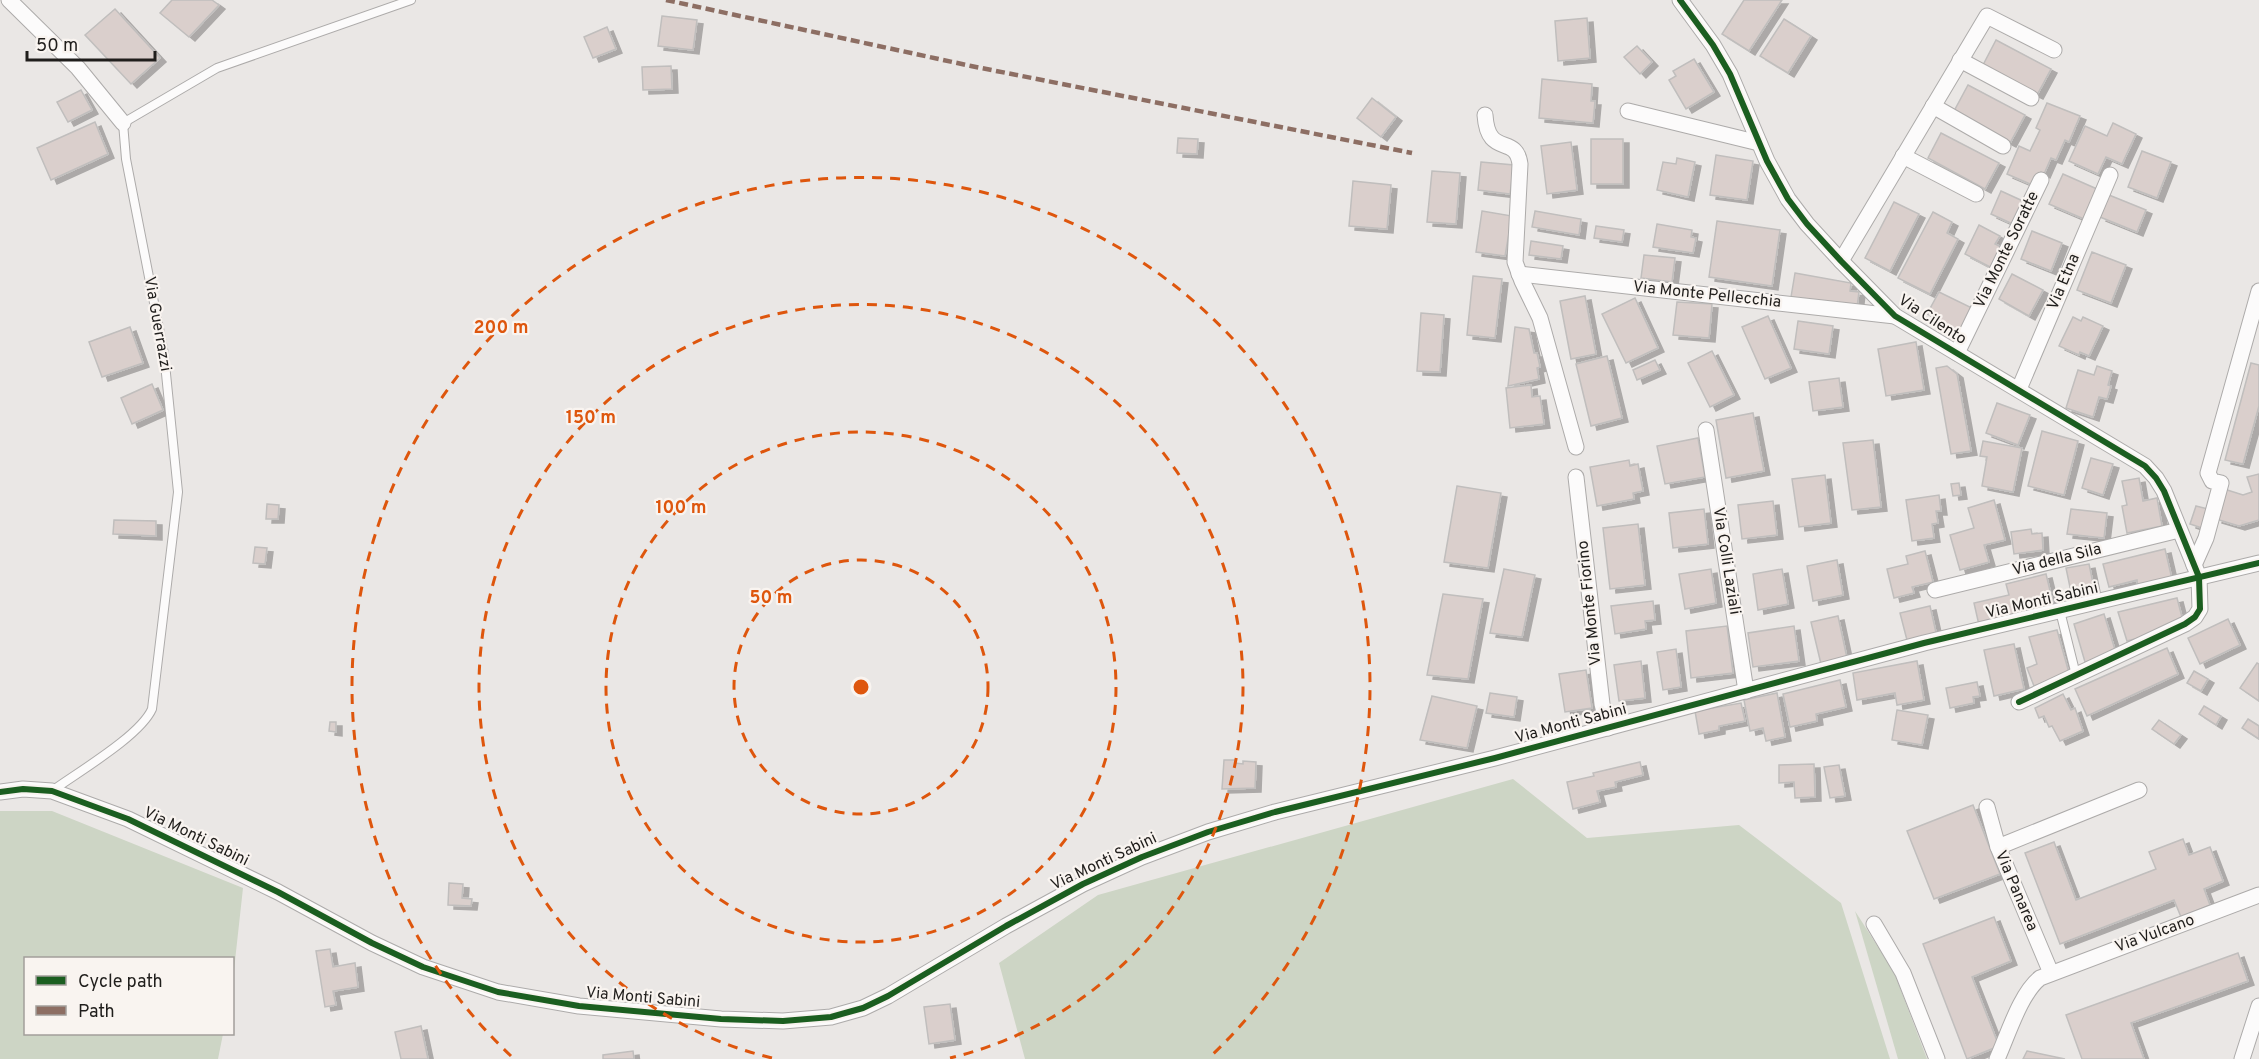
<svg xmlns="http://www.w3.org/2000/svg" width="2259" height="1059" font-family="Overpass,sans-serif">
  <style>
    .green { fill: #cdd5c5 }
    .building { fill: #dacfcc; stroke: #c0bebd; stroke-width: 1.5; filter: url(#shadow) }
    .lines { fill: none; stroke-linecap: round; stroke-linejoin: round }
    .service-casing { stroke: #adabaa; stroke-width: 10 }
    .minor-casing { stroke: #adabaa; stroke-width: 17 }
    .service { stroke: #fcfbfb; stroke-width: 8 }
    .minor { stroke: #fcfbfb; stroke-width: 15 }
    .quiet { stroke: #8d6e63; stroke-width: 4.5; stroke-dasharray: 9 4.5; stroke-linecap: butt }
    .cycleway-casing { stroke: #f9f4f0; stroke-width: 10 }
    .cycleway { stroke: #1b5e20; stroke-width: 6 }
    .ring { fill: none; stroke: #de560d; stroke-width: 3; stroke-dasharray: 10 8 }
    .labels { text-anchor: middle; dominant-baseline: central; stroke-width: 4.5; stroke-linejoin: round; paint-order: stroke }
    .street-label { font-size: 16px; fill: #201e1c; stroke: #f9f4f0 }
    .centre { fill: #de560d; stroke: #f9f4f0; stroke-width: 3 }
    .ring-label { font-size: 18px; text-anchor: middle; font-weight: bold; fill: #de560d; stroke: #f9f4f0; stroke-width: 4.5; stroke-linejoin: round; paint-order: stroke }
  </style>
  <defs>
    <filter id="shadow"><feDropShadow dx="6" dy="4" stdDeviation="0" flood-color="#0004"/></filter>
  </defs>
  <rect width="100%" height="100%" fill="#eae7e5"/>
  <!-- green -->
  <g class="green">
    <path d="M1513,779L1587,838L1739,825L1841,903L1890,1059H1025L999,963L1098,895Z"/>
    <path d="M0,811H52L243,888L233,979L232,958H26V1034H223L218,1059H0Z"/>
    <path d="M1855,911L1894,972L1927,1059H1898Z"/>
  </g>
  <!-- building -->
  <g class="building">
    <path d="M172,0H212L219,5L189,37L160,13Z"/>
    <path d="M1744,0H1782L1749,51L1722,34Z"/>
    <path d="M115,9L160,58L131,84L85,35Z"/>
    <path d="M662,16L697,20L693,50L658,46Z"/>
    <path d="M1587,18L1590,58L1558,61L1555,21Z"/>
    <path d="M1784,19L1811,36L1788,73L1760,56Z"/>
    <path d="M607,27L616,49L593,58L584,37Z"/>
    <path d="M1996,40L2051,69L2037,95L1982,67Z"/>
    <path d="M1637,46L1652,62L1640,74L1624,57Z"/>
    <path d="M1694,59L1714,92L1686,109L1669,80L1676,76L1673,71Z"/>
    <path d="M671,66L672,89L643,90L642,67Z"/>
    <path d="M1542,79L1592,84L1591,101H1595L1593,123L1539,118Z"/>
    <path d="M1968,85L2025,115L2010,143L1953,113Z"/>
    <path d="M81,90L92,110L68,122L57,102Z"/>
    <path d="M1372,98L1396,117L1381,137L1357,118Z"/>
    <path d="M2047,103L2080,116L2069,142L2065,140L2056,160L2051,158L2044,174L2041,172L2035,186L2007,174L2019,146L2030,151L2040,130L2036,128Z"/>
    <path d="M95,122L108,154L51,180L37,148Z"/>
    <path d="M2113,123L2136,134L2122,164L2106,157L2098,174L2069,161L2085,126L2107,136Z"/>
    <path d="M1941,133L1999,163L1985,189L1928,158Z"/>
    <path d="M1178,138L1198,139L1197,154L1177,153Z"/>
    <rect x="1591" y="139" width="32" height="45"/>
    <path d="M1571,142L1577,190L1547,194L1541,146Z"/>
    <path d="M2142,151L2171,162L2157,198L2128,187Z"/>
    <path d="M1716,155L1753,161L1747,200L1710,195Z"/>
    <path d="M1677,158L1695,162L1688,197L1657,190L1663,162L1676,164Z"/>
    <path d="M1481,162L1514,165L1510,194L1478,190Z"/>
    <path d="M1432,171L1460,173L1456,224L1427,222Z"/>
    <path d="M2063,174L2097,189L2084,219L2049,204Z"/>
    <path d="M1353,181L1391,185L1387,229L1349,226Z"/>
    <path d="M2001,191L2025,202L2015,225L1991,214Z"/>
    <path d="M2109,195L2146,210L2137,232L2100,217Z"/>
    <path d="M1894,202L1919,214L1890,271L1865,258Z"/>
    <path d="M1482,211L1512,216L1505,256L1476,252Z"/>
    <path d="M1535,211L1581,219L1579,235L1532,227Z"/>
    <path d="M1933,212L1952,222L1947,233L1958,239L1930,294L1898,278Z"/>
    <path d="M1717,221L1780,230L1772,286L1709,277Z"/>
    <path d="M1657,224L1692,230L1691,237L1696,238L1693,253L1653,247Z"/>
    <path d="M1979,225L2000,236L1995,244L2003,248L1992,268L1965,254Z"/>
    <path d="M1596,226L1624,230L1622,242L1594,238Z"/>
    <path d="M2032,231L2062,243L2051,271L2021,259Z"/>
    <path d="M1531,241L1563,246L1561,259L1529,255Z"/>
    <path d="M2092,252L2126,265L2111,303L2077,290Z"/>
    <path d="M1644,255L1675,258L1672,282L1641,278Z"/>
    <path d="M1795,273L1851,283L1850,291L1859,292L1857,307L1791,297Z"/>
    <path d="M2012,274L2043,290L2029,316L1999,299Z"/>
    <path d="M1473,276L1502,279L1495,338L1467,335Z"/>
    <path d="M1939,292L1974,309L1962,332L1927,314Z"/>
    <path d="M1585,296L1596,354L1571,359L1560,301Z"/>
    <path d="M1635,298L1658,348L1626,363L1602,314Z"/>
    <path d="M1677,302L1712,304L1709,338L1673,335Z"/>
    <path d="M1421,313L1444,315L1440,372L1417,371Z"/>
    <path d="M1768,316L1791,368L1765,379L1742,327Z"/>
    <path d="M2073,317L2081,321L2083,317L2103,326L2089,356L2080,352L2079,355L2059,346Z"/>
    <path d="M1798,321L1833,326L1829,354L1794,349Z"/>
    <path d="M130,327L143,363L102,377L89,342Z"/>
    <path d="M1515,327L1529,329L1534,353H1537L1540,367L1537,368L1539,379L1508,386Z"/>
    <path d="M1916,342L1924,390L1886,396L1878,349Z"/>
    <path d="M1712,351L1734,395L1710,407L1688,363Z"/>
    <path d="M1607,356L1622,418L1591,426L1576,364Z"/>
    <path d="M1655,360L1660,370L1637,380L1633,370Z"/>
    <path d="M2251,363L2259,365V406L2243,464L2225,460Z"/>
    <path d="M1947,366L1957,374L1971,451L1951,454L1936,368Z"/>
    <path d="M2097,366L2112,371L2108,385L2111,386L2107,399L2099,397L2093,417L2066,408L2078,370L2094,375Z"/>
    <path d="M1839,378L1843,407L1813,411L1809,382Z"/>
    <path d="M152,384L163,410L132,424L121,398Z"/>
    <path d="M1531,385L1532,397L1540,396L1544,424L1510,428L1506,388Z"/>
    <path d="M1997,403L2030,415L2018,445L1986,433Z"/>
    <path d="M1753,413L1764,471L1726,478L1716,420Z"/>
    <path d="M2042,431L2078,441L2064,495L2028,486Z"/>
    <path d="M1698,438L1705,477L1665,484L1657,446Z"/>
    <path d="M1873,440L1881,507L1852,510L1843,443Z"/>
    <path d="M1983,441L2022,448L2013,492L1982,486L1987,457L1980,456Z"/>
    <path d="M2091,458L2113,464L2103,495L2082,488Z"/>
    <path d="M1629,460L1630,466L1638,464L1643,491L1633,493L1634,499L1597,506L1590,467Z"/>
    <path d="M2259,474V520L2239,526L2216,519L2224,489L2243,495L2252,492L2247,477Z"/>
    <path d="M1825,475L1831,523L1799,527L1792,479Z"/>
    <path d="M2139,478L2143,501L2157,498L2162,526L2127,533L2122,506L2127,505L2122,481Z"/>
    <path d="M1959,483L1961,495L1953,496L1951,484Z"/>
    <path d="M1457,486L1501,493L1488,568L1444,562Z"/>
    <path d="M1939,495L1941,511H1936L1938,523L1932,524L1934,538L1912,541L1906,500Z"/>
    <path d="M1994,500L2005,540L1984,545L1989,562L1960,570L1950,535L1974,528L1968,508Z"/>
    <path d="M1773,501L1777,535L1742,539L1738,505Z"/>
    <path d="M267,504L279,505L278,519H266Z"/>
    <path d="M2196,506L2208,509L2202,528L2190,524Z"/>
    <path d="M1704,509L1708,544L1673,548L1669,513Z"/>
    <path d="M2071,509L2107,513L2104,538L2067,534Z"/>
    <path d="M114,520L156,521V536L113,534Z"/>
    <path d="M1638,524L1645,585L1610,589L1603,528Z"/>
    <path d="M2031,529L2032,534L2042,533L2043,550L2014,554L2011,532Z"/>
    <path d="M255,547L267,548L265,564L253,563Z"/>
    <path d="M2165,549L2172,579L2138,587L2137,580L2109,587L2103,564Z"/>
    <path d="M1925,551L1933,582L1912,587L1914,593L1894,598L1887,569L1908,564L1906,556Z"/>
    <path d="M1837,560L1843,595L1813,601L1807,566Z"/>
    <path d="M2089,564L2095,593L2072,597L2066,568Z"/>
    <path d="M1504,569L1535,575L1522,637L1490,633Z"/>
    <path d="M1711,569L1716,603L1685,609L1679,574Z"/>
    <path d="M1782,569L1788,604L1758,610L1753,574Z"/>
    <path d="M2046,574L2054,607L1979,625L1974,603L2009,595L2006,584Z"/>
    <path d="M1443,594L1483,599L1468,679L1427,675Z"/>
    <path d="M2177,598L2183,621L2158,633L2127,641L2118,612Z"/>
    <path d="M1653,601L1655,620L1645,621L1646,629L1615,634L1611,606Z"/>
    <path d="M1930,606L1937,637L1908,644L1900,613Z"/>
    <path d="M2104,614L2116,653L2085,662L2074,624Z"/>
    <path d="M1838,616L1847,658L1821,664L1811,622Z"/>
    <path d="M2228,619L2240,645L2200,664L2188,638Z"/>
    <path d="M1727,626L1733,673L1691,678L1686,631Z"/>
    <path d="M1794,626L1799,661L1753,667L1748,633Z"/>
    <path d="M2057,630L2069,673L2034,686L2027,668L2037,664L2029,637Z"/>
    <path d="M2014,644L2024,689L1994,696L1984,650Z"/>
    <path d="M2167,648L2178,674L2087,716L2075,689Z"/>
    <path d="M1676,649L1681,687L1663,690L1657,652Z"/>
    <path d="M1641,661L1645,698L1619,701L1614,665Z"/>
    <path d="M1917,661L1924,700L1897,705L1895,693L1857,700L1853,673Z"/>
    <path d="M2257,663L2259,664V701L2240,688Z"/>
    <path d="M1586,670L1592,708L1565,712L1559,674Z"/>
    <path d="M2194,671L2208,679L2201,691L2187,683Z"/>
    <path d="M1840,680L1846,707L1816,714L1817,721L1790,727L1783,694Z"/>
    <path d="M1977,682L1980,696L1973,697L1974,703L1950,708L1946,688Z"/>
    <path d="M1490,693L1517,697L1514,717L1486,713Z"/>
    <path d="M1777,693L1785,737L1766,741L1763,728L1750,731L1744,700Z"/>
    <path d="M2063,694L2071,710L2075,708L2083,731L2060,741L2052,726L2049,727L2044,716L2039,718L2035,708Z"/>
    <path d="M1432,696L1477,706L1467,748L1420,740Z"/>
    <path d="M1741,703L1745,721L1719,726V730L1699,734L1695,711Z"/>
    <path d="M2204,706L2221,716L2216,725L2199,714Z"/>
    <path d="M1897,710L1928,715L1922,745L1892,740Z"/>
    <path d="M2248,719L2259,726V739L2242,728Z"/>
    <path d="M2159,720L2181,735L2174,744L2152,729Z"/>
    <path d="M330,722H336V732L329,731Z"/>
    <path d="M1224,760H1235V763L1243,764V761L1256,762L1255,788L1222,789Z"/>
    <path d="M1640,762L1643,775L1615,782L1616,787L1597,791L1600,802L1573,809L1567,782L1594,776L1593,773Z"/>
    <path d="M1814,764L1815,797L1795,798L1794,782L1779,783V765Z"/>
    <path d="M1839,765L1845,796L1830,798L1824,767Z"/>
    <path d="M1973,805L2000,874L1934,899L1907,831Z"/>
    <path d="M2183,839L2189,855L2210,847L2223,881L2204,889L2210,905L2181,917L2174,900L2060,944L2025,853L2054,842L2076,900L2156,869L2149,852Z"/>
    <path d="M449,883L463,884L462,898L472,899L471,906L448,905Z"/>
    <path d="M1994,917L2011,961L1972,977L1999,1046L1967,1059L1923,944Z"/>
    <path d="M330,949L333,967L355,963L358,987L333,991L336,1005L325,1007L316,951Z"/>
    <path d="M2238,953L2248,981L2131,1023L2144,1059H2082L2066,1015Z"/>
    <path d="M950,1004L955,1040L929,1044L924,1007Z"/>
    <path d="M421,1026L428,1059H401L395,1032Z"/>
    <path d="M633,1051L634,1059H603V1055Z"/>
    <path d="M2027,1051L2065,1059H2023Z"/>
  </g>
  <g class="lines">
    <defs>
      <g id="service">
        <path d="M2060,611L2076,675"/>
        <path d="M52,791C78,772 140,736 152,709L178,492L164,354L126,159L123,123L217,68L411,0"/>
      </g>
      <g id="minor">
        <path d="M9,0L78,68L123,123"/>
        <path d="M1680,0L1713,45L1730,74L1767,161L1788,199L1807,224L1841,261L1895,316L2145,466L2156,478L2164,491L2199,577L2200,609L2195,617L2185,624L2019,702"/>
        <path d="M1960,60L2031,98"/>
        <path d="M1933,106L2003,146"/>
        <path d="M1628,111L1759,143"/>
        <path d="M1485,115C1488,159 1516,133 1520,164L1515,262L1522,281L1540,318L1576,447"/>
        <path d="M1903,156L1976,194"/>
        <path d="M1841,261L1987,16L2054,50"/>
        <path d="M1519,274L1895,316"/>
        <path d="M1957,353L2041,180"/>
        <path d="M2019,389L2110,175"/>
        <path d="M1706,430L1746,691"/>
        <path d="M1576,477L1602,704L1608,728"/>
        <path d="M2194,565L2206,538L2221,483L2212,481L2208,473L2259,291"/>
        <path d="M1935,590L2179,530"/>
        <path d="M0,792L23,789L52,791L128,819L278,892L372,943L423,967L498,992L579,1006L721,1019L783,1021L831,1017L863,1008L888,996L1006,926L1083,884L1142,857L1208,832L1275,812L1495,758L1924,643L2259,563"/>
        <path d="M1987,807L1998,847L2051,973"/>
        <path d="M1998,847L2139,790"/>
        <path d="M1874,924L1903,973L1937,1059"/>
        <path d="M1997,1059C2008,1035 2020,994 2040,978L2259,895"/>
        <path d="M2242,1059L2259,1006"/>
      </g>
    </defs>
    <!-- service casing -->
    <use href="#service" class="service-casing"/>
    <!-- minor casing -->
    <use href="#minor" class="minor-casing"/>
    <!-- service -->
    <use href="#service" class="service"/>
    <!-- minor -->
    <use href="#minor" class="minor"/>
    <!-- quiet -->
    <path class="quiet" d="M666,0L971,66L1412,153"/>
    <defs>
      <g id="cycleway">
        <path d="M1680,0L1713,45L1730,74L1767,161L1788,199L1807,224L1841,261L1895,316L2145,466L2156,478L2164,491L2199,577L2200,609L2195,617L2185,624L2019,702"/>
        <path d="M0,792L23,789L52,791L128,819L278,892L372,943L423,967L498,992L579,1006L721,1019L783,1021L831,1017L863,1008L888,996L1006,926L1083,884L1142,857L1208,832L1275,812L1495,758L1924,643L2259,563"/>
      </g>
    </defs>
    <!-- cycleway casing -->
    <use href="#cycleway" class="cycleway-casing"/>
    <!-- cycleway -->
    <use href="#cycleway" class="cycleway"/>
  </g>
  <!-- distance rings -->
  <g class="ring">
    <circle cx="861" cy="687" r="127"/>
    <circle cx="861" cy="687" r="255"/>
    <path d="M772 1058A382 382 0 1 1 950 1058"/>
    <path d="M511 1056A509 509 0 1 1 1211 1056"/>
  </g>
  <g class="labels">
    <!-- street labels -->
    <g class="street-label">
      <text transform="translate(2007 250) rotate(-64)">Via Monte Soratte</text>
      <text transform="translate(2064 282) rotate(-67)">Via Etna</text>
      <text transform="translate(1707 295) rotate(6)">Via Monte Pellecchia</text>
      <text transform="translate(1932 320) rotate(33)">Via Cilento</text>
      <text transform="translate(157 324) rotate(80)">Via Guerrazzi</text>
      <text transform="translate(2057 560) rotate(-14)">Via della Sila</text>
      <text transform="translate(1726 561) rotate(81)">Via Colli Laziali</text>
      <text transform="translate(2042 601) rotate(-13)">Via Monti Sabini</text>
      <text transform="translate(1590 603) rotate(-96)">Via Monte Fiorino</text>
      <text transform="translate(1571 724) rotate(-15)">Via Monti Sabini</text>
      <text transform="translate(196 837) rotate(26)">Via Monti Sabini</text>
      <text transform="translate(1104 862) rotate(-25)">Via Monti Sabini</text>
      <text transform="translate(2016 891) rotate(67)">Via Panarea</text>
      <text transform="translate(2155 934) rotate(-20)">Via Vulcano</text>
      <text transform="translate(643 998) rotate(5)">Via Monti Sabini</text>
    </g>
  </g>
  <circle cx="861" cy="687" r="9" class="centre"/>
  <g class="ring-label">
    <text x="501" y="333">200 m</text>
    <text x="591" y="423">150 m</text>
    <text x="681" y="513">100 m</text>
    <text x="771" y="603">50 m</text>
  </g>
  <!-- legend -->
  <rect x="24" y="957" width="210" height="78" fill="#f9f4f0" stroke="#a29e9b" stroke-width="1.5"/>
  <rect x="36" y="976" width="30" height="9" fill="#1b5e20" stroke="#a29e9b" stroke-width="1.5"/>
  <text x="78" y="987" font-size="18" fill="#201e1c">Cycle path</text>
  <rect x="36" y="1006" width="30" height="9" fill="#8d6e63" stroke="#a29e9b" stroke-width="1.5"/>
  <text x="78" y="1017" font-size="18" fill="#201e1c">Path</text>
  <!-- scale -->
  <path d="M27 51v9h128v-9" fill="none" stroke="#201e1c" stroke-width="3"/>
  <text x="36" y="51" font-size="18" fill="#201e1c" stroke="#f9f4f0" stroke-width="4.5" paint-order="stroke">50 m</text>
</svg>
